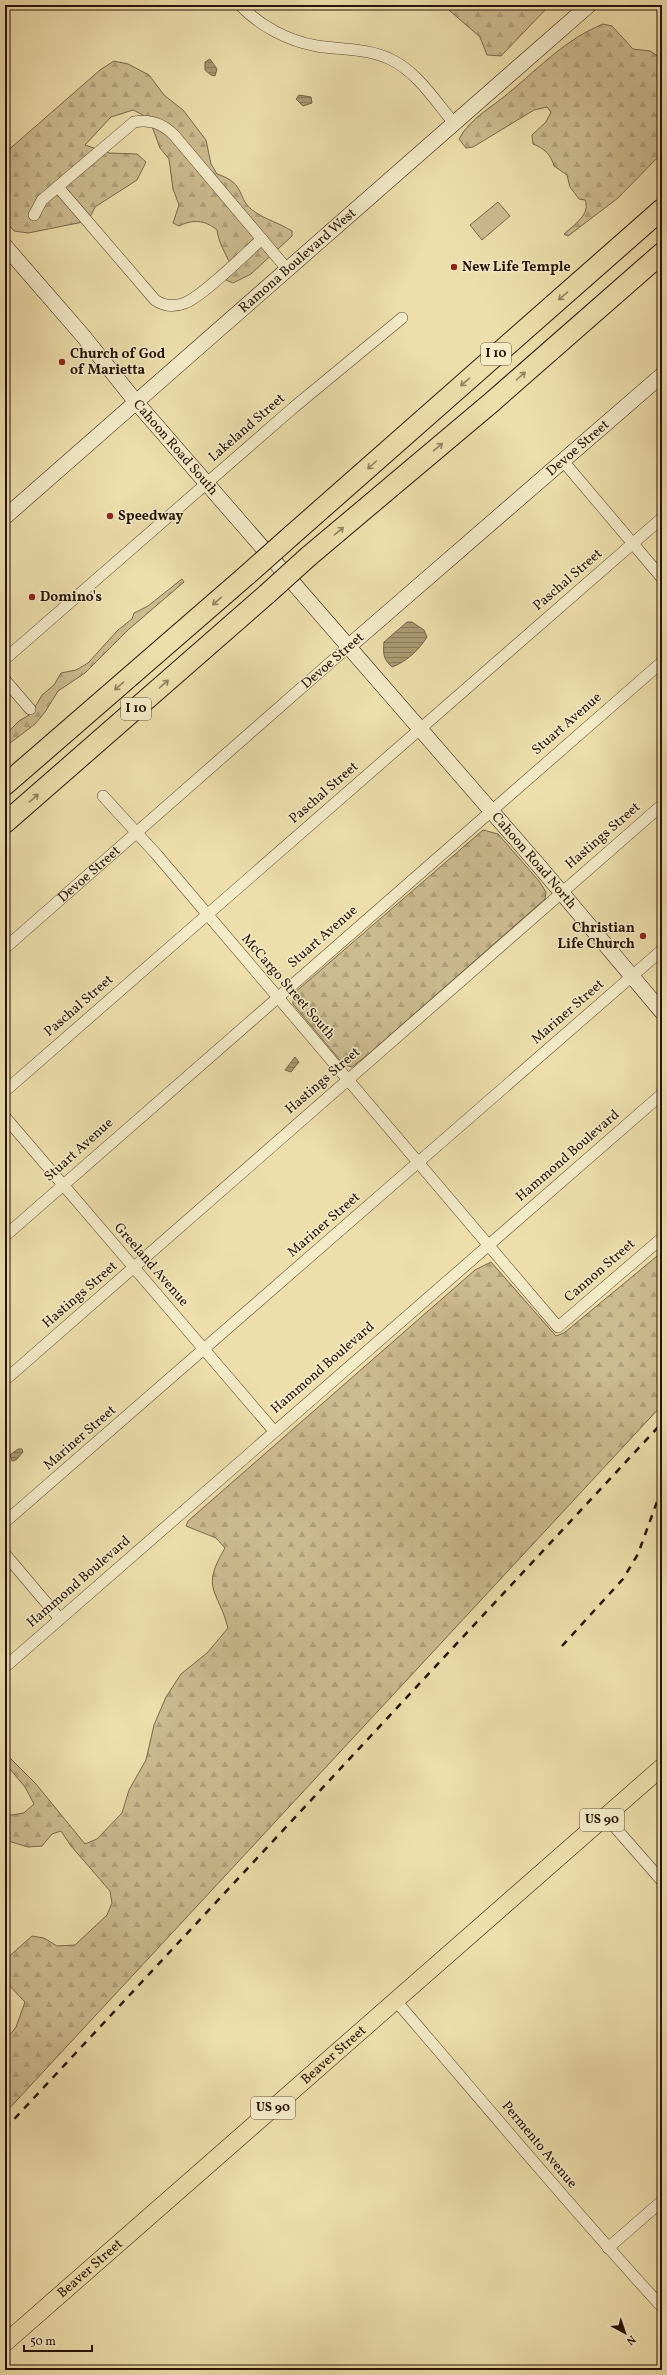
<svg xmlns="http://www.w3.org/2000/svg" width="667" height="2375" font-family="Vollkorn,serif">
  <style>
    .grass { fill: #ccbb8f; stroke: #7a664a }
    .forest { fill: url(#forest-firs); stroke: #7a664a }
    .water { fill: url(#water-rules); stroke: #766346 }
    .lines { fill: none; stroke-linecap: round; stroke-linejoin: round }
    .street-casing { stroke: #59452e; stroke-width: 12 }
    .secondary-casing { stroke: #281204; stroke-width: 16 }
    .primary-casing { stroke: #281204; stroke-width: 18 }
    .highway-casing { stroke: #281204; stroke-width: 22 }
    .street { stroke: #f3eac8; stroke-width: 11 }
    .secondary { stroke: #f3eac8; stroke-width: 15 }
    .primary { stroke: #eddeab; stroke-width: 17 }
    .highway { stroke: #eddeab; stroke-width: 20 }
    .rail { stroke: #281204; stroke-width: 2.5; stroke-dasharray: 7 7; stroke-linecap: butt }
    .highway-bridge-casing { stroke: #281204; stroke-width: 22; stroke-linecap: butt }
    .highway-bridge { stroke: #eddeab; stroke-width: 20 }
    .oneway { stroke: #948260 }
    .poi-dot { fill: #8f2418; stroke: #f3eac8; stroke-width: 1.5 }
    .labels { text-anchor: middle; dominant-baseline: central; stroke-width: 3; stroke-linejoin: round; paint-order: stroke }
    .shield { fill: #f3eac8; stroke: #65533f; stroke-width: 1 }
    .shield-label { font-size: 13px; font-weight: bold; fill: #281204 }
    .street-label { font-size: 14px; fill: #281204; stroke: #f3eac8 }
    .poi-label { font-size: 14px; font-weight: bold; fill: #281204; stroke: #f3eac8; text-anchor: start }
  </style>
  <defs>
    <pattern id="forest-firs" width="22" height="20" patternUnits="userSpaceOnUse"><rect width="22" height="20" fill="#ccbb8f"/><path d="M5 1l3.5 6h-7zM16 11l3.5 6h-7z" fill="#afa07a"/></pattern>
    <pattern id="water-rules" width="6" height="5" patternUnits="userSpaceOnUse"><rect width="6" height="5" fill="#aa9972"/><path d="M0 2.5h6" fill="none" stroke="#8a7b5b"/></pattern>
  </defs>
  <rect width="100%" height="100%" fill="#eddeab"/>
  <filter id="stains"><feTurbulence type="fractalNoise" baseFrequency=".005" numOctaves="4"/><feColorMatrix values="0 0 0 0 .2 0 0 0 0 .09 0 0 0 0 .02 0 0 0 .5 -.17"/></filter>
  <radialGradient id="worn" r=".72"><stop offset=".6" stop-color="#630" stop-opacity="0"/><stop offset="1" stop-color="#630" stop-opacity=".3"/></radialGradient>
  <!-- grass -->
  <path class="grass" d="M498,202L510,216L482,240L470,225Z"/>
  <!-- forest -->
  <g class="forest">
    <path d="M443,5H546L548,7L501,56L487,55L480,37Z"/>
    <path d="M603,24L612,26L633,49L650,51L662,59V153L618,198L568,236L564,234C574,225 591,214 585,200L579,199L570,187L567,175L554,166C551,155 544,148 533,144L532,135L546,122L551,112L547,107L534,110L473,147L466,148L459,139C470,118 494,106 511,91C541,66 566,39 603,24Z"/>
    <path d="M114,61L128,64L149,75L164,95L183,110L206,140L211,164L217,174C248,184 235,199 255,212C266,220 280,223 292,231V236L251,274L233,283L226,280L233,271C228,256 219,246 217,230C205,220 193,219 179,226L173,223L179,205L173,189L169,159L160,148L153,129L143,115L133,110L111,117L85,145L109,153L137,154L146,162L137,180L95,207L88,221L28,233L14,231L5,220V153L100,70Z"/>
    <path d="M182,579L184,582L128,630L85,673L58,691L45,712L35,724L5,747V735L19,721L31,714L42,695L54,685L61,673L76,670L88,663L118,630L132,619L134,613L148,606Z"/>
    <path d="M483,830L498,834L539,881L546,892L545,899L371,1052L352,1067L344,1065L293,1004V994Z"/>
    <path d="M662,1252V1405L5,2113V2041L16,2027L25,2002L5,1981V1960L32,1936L44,1938L57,1946L75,1945L107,1915L112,1903L110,1891L71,1846L61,1831L52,1834L42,1846L28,1847L5,1840V1816L24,1813L34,1804L25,1787L5,1763V1753L36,1784L85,1844L97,1839L122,1813L129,1790L146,1760L154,1725L166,1697L181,1674L207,1653L228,1628C218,1589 200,1590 225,1548L216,1538L186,1526L188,1521L475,1270L491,1262L556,1336L564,1333Z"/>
  </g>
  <!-- water -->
  <g class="water">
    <path d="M210,59L217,69L215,76L211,75L205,70V62Z"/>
    <path d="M299,95L311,97L312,103L303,106L296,99Z"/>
    <path d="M407,622H412L424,630L427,637C419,650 406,662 392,667C383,659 383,653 384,642Z"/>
    <path d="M295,1057L299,1062L291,1072L285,1070Z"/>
    <path d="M18,1449H22L23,1452L16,1460L12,1461L10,1455Z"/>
  </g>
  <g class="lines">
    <defs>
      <g id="street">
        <path d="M240,5C260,26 288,41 317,46C342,50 368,48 392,60C418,73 435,101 454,123"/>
        <path d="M58,187L155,300C164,306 175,307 185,303C203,296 245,254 262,239"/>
        <path d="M34,215L42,200L134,122C150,119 162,123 174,135L287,269"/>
        <path d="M563,461L662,578"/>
        <path d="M5,659L293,408L402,318"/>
        <path d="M5,680L30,709"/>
        <path d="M103,796L157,855L558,1327L662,1238"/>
        <path id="s1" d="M5,948L348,647"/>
        <path d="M5,1091L662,518"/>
        <path d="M5,1117L274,1431"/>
        <path d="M5,1236L662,662"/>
        <path d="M5,1380L662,805"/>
        <path d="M5,1522L662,950"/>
        <path d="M5,1554L60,1619"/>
        <path d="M5,1667L662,1094"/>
        <path d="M606,1817L662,1881"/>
        <path d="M396,2001C484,2103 570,2207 662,2307"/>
        <path d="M608,2248L662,2201"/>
      </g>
      <g id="secondary">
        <path id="s2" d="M5,246L84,337L136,402L540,867L662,1012"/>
        <path id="s3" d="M5,517L589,5"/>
        <path id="s4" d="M348,647L662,375"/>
      </g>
      <g id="primary">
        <path id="s5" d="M5,2343L662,1767"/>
      </g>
      <g id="highway">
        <path d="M292,535L662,209"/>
        <path d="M309,556L492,402L662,253"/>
        <path d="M5,785L247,575"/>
        <path d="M5,823L267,594"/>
      </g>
    </defs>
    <!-- street casing -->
    <use href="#street" class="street-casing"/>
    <!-- secondary casing -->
    <use href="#secondary" class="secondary-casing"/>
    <!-- primary casing -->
    <use href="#primary" class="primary-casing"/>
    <!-- highway casing -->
    <use href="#highway" class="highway-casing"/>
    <!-- street -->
    <use href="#street" class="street"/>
    <!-- secondary -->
    <use href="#secondary" class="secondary"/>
    <!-- primary -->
    <use href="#primary" class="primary"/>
    <!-- highway -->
    <use href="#highway" class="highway"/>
    <!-- rail -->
    <g class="rail">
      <path d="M562,1646L623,1579L638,1554L662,1488"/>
      <path d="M5,2129L662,1423"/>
    </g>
    <defs>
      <g id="highway-bridge">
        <path d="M247,575L292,535"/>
        <path d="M267,594L309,556"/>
      </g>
    </defs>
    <!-- highway-bridge casing -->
    <use href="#highway-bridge" class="highway-bridge-casing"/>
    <!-- highway-bridge -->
    <use href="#highway-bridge" class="highway-bridge"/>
  </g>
  <!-- one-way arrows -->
  <defs><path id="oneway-shaft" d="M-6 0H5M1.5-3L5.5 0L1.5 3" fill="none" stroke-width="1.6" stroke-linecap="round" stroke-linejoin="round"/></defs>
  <g class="oneway">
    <use href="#oneway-shaft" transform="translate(563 296) rotate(139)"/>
    <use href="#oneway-shaft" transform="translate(521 376) rotate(-41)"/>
    <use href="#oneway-shaft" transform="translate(465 382) rotate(139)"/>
    <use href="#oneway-shaft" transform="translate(438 447) rotate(-40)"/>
    <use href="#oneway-shaft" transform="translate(372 465) rotate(138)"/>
    <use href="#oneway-shaft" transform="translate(339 531) rotate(-40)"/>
    <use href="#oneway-shaft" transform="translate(217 601) rotate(139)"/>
    <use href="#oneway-shaft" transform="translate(164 684) rotate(-41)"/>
    <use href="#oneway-shaft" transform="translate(119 686) rotate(139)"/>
    <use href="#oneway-shaft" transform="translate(34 798) rotate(-41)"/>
  </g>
  <!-- markers -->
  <g class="poi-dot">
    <circle cx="454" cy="267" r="4"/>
    <circle cx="62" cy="362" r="4"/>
    <circle cx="110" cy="516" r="4"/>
    <circle cx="32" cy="597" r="4"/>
    <circle cx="643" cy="936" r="4"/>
  </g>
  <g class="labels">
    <!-- shield labels -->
    <g class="shield">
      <rect x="481" y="343" width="30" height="22" rx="3"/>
      <rect x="121" y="698" width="30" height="22" rx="3"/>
      <rect x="580" y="1809" width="44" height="22" rx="3"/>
      <rect x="251" y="2097" width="44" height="22" rx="3"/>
    </g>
    <g class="shield-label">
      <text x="496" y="354">I 10</text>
      <text x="136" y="709">I 10</text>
      <text x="602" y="1820">US 90</text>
      <text x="273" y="2108">US 90</text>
    </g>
    <!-- street labels -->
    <g class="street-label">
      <text stroke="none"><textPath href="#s3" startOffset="389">Ramona Boulevard West</textPath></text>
      <text transform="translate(247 428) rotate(-41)">Lakeland Street</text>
      <text stroke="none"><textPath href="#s2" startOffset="264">Cahoon Road South</textPath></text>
      <text stroke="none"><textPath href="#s4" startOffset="304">Devoe Street</textPath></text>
      <text transform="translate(568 580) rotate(-41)">Paschal Street</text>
      <text transform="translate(333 661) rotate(-41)">Devoe Street</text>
      <text transform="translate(567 724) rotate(-41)">Stuart Avenue</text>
      <text transform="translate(324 793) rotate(-41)">Paschal Street</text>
      <text transform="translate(603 836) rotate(-41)">Hastings Street</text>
      <text stroke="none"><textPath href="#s2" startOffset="811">Cahoon Road North</textPath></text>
      <text stroke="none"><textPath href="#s1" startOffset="112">Devoe Street</textPath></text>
      <text transform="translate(323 937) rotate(-41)">Stuart Avenue</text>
      <text transform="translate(288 987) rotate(49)">McCargo Street South</text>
      <text transform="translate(79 1006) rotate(-41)">Paschal Street</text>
      <text transform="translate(568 1012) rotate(-41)">Mariner Street</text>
      <text transform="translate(323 1081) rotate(-41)">Hastings Street</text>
      <text transform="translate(79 1150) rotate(-42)">Stuart Avenue</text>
      <text transform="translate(568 1156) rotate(-41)">Hammond Boulevard</text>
      <text transform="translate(324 1225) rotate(-41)">Mariner Street</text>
      <text transform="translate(151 1265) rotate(49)">Greeland Avenue</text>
      <text transform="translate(600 1271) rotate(-41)">Cannon Street</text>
      <text transform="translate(80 1295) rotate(-41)">Hastings Street</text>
      <text transform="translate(323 1368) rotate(-41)">Hammond Boulevard</text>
      <text transform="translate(80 1438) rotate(-41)">Mariner Street</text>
      <text transform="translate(79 1582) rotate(-41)">Hammond Boulevard</text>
      <text stroke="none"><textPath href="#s5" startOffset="437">Beaver Street</textPath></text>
      <text transform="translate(539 2145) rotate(50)">Permento Avenue</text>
      <text stroke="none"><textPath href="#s5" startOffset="113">Beaver Street</textPath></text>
    </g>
    <!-- poi labels -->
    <g class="poi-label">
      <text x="462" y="267">New Life Temple</text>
      <text x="70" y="354">Church of God<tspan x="70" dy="16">of Marietta</tspan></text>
      <text x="118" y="516">Speedway</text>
      <text x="40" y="597">Domino's</text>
      <text x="635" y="928" text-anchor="end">Christian<tspan x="635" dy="16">Life Church</tspan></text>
    </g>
  </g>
  <!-- margin -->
  <rect width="667" height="2375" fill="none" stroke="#eddeab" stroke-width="20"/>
  <rect x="6" y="6" width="655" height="2363" fill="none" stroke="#281204" stroke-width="2"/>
  <rect x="10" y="10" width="647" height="2355" fill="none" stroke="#281204"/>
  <!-- north arrow -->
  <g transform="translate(625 2333) rotate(140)" stroke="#f3eac8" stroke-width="3" paint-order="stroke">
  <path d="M0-3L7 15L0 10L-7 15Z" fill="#281204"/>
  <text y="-6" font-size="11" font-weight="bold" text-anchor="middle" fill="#281204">N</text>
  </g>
  <!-- scale -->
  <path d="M24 2345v6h68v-6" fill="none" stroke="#281204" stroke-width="2"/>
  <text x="30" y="2345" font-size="12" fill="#281204" stroke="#f3eac8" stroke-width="3" paint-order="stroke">50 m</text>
  <rect width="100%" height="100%" filter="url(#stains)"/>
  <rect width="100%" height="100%" fill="url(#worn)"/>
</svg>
